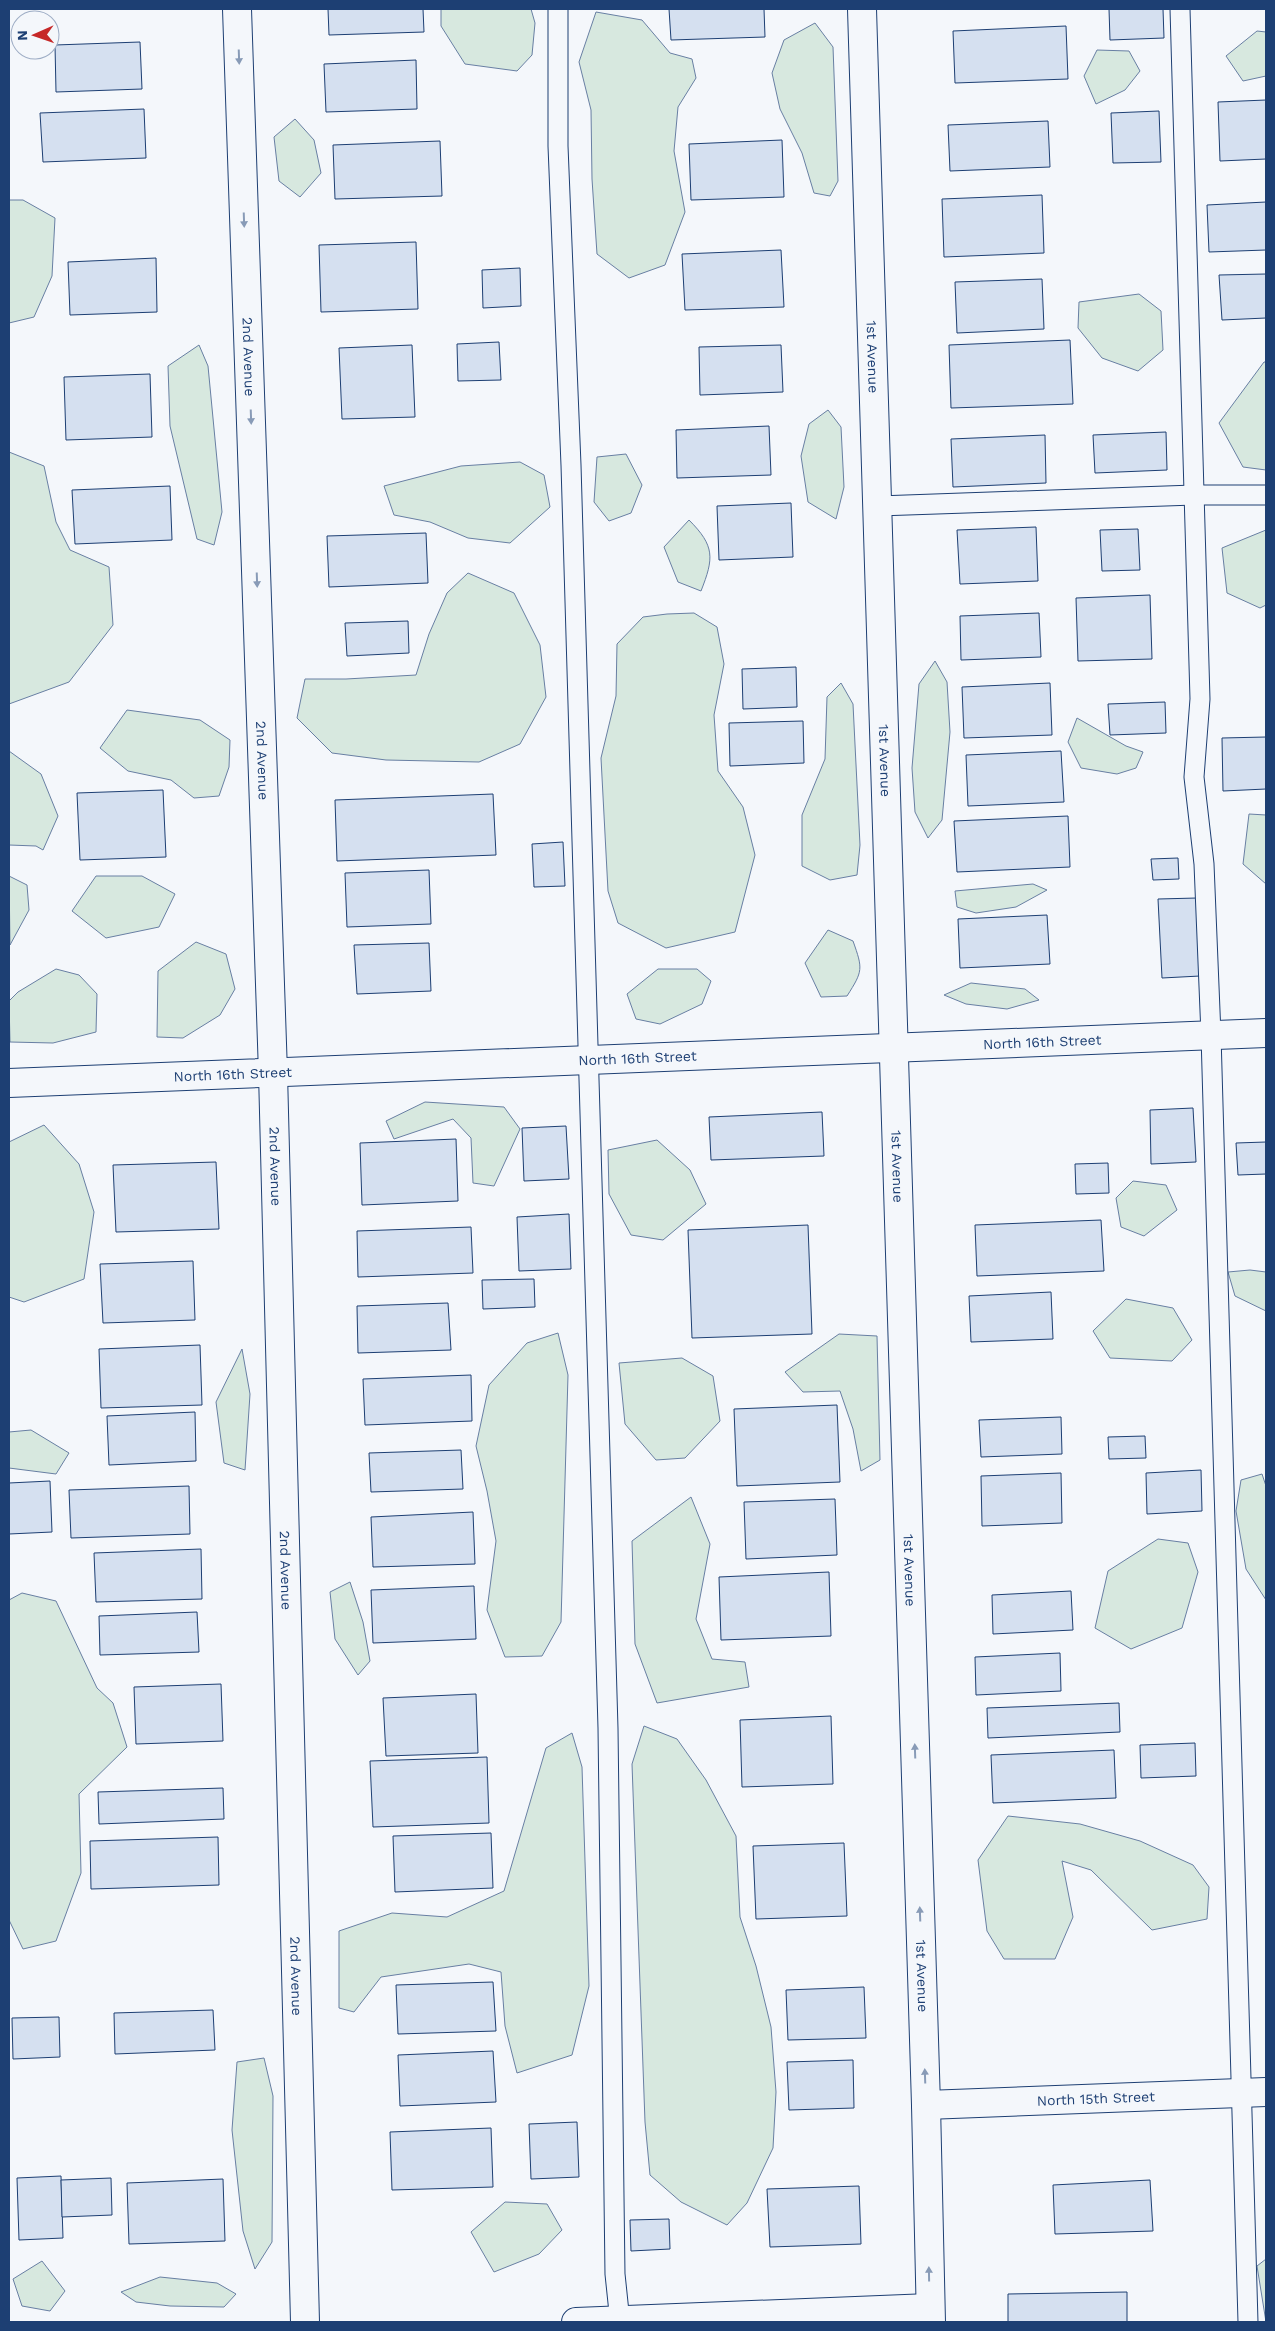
<svg xmlns="http://www.w3.org/2000/svg" width="1275" height="2331" font-family="'Work Sans',sans-serif">
  <style>
    .green { fill: #d7e8df; stroke: #687fa3 }
    .building { fill: #d5e0f0; stroke: #1d3f73 }
    .lines { fill: none; stroke-linecap: round; stroke-linejoin: round }
    .service-casing { stroke: #1d3f73; stroke-width: 21 }
    .minor-casing { stroke: #1d3f73; stroke-width: 30 }
    .service { stroke: #f4f7fb; stroke-width: 19 }
    .minor { stroke: #f4f7fb; stroke-width: 28 }
    .oneway { fill: #889bb7 }
    .labels { text-anchor: middle; dominant-baseline: central; stroke-width: 4; stroke-linejoin: round; paint-order: stroke }
    .street-label { font-size: 14px; fill: #1d3f73; stroke: #f4f7fb }
  </style>
  <rect width="100%" height="100%" fill="#f4f7fb"/>
  <!-- green -->
  <g class="green">
    <path d="M441,9H531L535,23L532,55L517,71L465,64L441,26Z"/>
    <path d="M596,12L642,20L670,53L692,59L696,78L678,107L674,151L685,212L665,265L629,278L597,254L592,179L591,110L579,62Z"/>
    <path d="M815,23L833,47L838,181L830,196L814,193L802,153L780,109L772,73L784,40Z"/>
    <path d="M1257,31L1266,32V76L1243,81L1226,56Z"/>
    <path d="M1097,50L1129,51L1140,71L1125,90L1096,104L1084,76Z"/>
    <path d="M295,119L314,140L321,173L300,197L279,181L274,137Z"/>
    <path d="M9,200H23L55,218L52,276L34,317L9,323Z"/>
    <path d="M1139,294L1161,311L1163,350L1138,371L1102,358L1078,328L1079,302Z"/>
    <path d="M199,345L208,366L222,512L214,545L197,539L170,426L168,366Z"/>
    <path d="M1264,362H1266V470L1243,467L1219,423Z"/>
    <path d="M828,410L841,427L844,487L836,519L808,502L801,456L809,424Z"/>
    <path d="M9,452L44,466L56,522L70,550L109,567L113,625L69,682L9,704Z"/>
    <path d="M626,454L642,485L631,513L609,521L594,502L597,457Z"/>
    <path d="M520,462L544,475L550,507L510,543L468,538L430,522L394,515L384,486L461,466Z"/>
    <path d="M689,520C715,546 714,558 701,591L678,582L664,547Z"/>
    <path d="M1266,530V605L1260,608L1227,593L1222,548Z"/>
    <path d="M468,573L514,593L540,645L546,697L520,744L479,762L386,760L332,753L297,718L305,679H346L416,675L429,634L447,593Z"/>
    <path d="M694,613L717,627L724,664L714,715L718,771L743,807L755,855L735,932L666,948L618,923L608,891L601,758L616,696L617,644L643,617L667,614Z"/>
    <path d="M935,661L947,682L950,732L942,820L928,838L915,812L912,768L919,684Z"/>
    <path d="M841,683L853,704L860,845L857,875L830,880L802,866V815L825,759L827,697Z"/>
    <path d="M127,710L200,720L230,740L229,767L219,796L194,798L171,780L128,771L100,748Z"/>
    <path d="M1077,718L1126,746L1143,752L1136,768L1117,774L1081,768L1068,742Z"/>
    <path d="M9,751L41,774L58,816L43,850L36,846L9,845Z"/>
    <path d="M1249,814L1266,815V884L1243,864Z"/>
    <path d="M9,876L27,885L29,910L10,945Z"/>
    <path d="M96,876H142L175,894L159,927L106,938L72,911Z"/>
    <path d="M1033,884L1047,890L1016,907L976,913L957,907L955,891Z"/>
    <path d="M828,930L853,941C863,969 863,971 847,996L821,997L805,963Z"/>
    <path d="M196,942L226,954L235,989L220,1015L183,1038L157,1037L158,971Z"/>
    <path d="M56,969L79,975L97,994L96,1032L53,1043L10,1042L9,1001L18,992Z"/>
    <path d="M658,969H697L711,981L702,1004L660,1024L636,1019L627,994Z"/>
    <path d="M971,983L1025,989L1039,1000L1007,1009L966,1004L944,995Z"/>
    <path d="M425,1102L504,1107L520,1129L494,1186L473,1183L471,1138L453,1119L394,1139L386,1121Z"/>
    <path d="M44,1125L79,1164L94,1212L84,1279L24,1302L9,1297V1142Z"/>
    <path d="M657,1140L690,1170L706,1204L663,1240L631,1235L609,1194L608,1150Z"/>
    <path d="M1133,1181L1166,1185L1177,1210L1144,1236L1121,1227L1116,1198Z"/>
    <path d="M1250,1270L1266,1272V1311L1235,1296L1228,1272Z"/>
    <path d="M1126,1299L1173,1308L1192,1340L1172,1361L1110,1358L1093,1331Z"/>
    <path d="M558,1333L568,1375L561,1622L542,1656L505,1657L487,1610L496,1541L487,1491L476,1446L489,1385L527,1343Z"/>
    <path d="M839,1334L877,1336L880,1460L861,1471L853,1429L840,1391L803,1392L785,1372Z"/>
    <path d="M242,1349L250,1394L245,1470L224,1463L216,1402Z"/>
    <path d="M682,1358L713,1376L720,1421L685,1458L656,1460L625,1424L619,1363Z"/>
    <path d="M31,1430L69,1453L56,1474L9,1468V1432Z"/>
    <path d="M1262,1474L1266,1486V1600L1246,1569L1236,1511L1241,1480Z"/>
    <path d="M691,1497L710,1544L696,1619L712,1659L745,1662L749,1687L657,1703L635,1644L632,1541Z"/>
    <path d="M1158,1539L1188,1543L1198,1572L1182,1628L1131,1649L1095,1628L1108,1571Z"/>
    <path d="M350,1582L363,1622L370,1661L358,1675L335,1639L330,1592Z"/>
    <path d="M22,1593L56,1601L97,1688L113,1703L127,1747L79,1794L81,1873L56,1941L23,1949L9,1920V1600Z"/>
    <path d="M644,1726L677,1739L706,1780L736,1836L740,1917L756,1966L771,2027L776,2092L773,2148L747,2203L727,2225L681,2202L650,2175L645,2122L632,1764Z"/>
    <path d="M572,1733L582,1767L589,1986L572,2055L517,2073L505,2026L501,1972L469,1964L381,1977L354,2012L339,2008V1931L392,1913L447,1917L504,1891L546,1748Z"/>
    <path d="M1008,1816L1080,1824L1140,1841L1193,1865L1209,1887L1207,1919L1152,1930L1091,1870L1062,1861L1073,1917L1055,1959H1004L987,1931L978,1860Z"/>
    <path d="M264,2058L273,2096L272,2242L255,2269L243,2231L232,2130L237,2062Z"/>
    <path d="M505,2202L547,2204L562,2230L539,2254L494,2272L471,2232Z"/>
    <path d="M1266,2259V2322L1257,2266Z"/>
    <path d="M42,2261L65,2291L50,2311L22,2306L13,2279Z"/>
    <path d="M160,2277L217,2283L236,2294L224,2307L170,2306L136,2302L121,2292Z"/>
  </g>
  <!-- building -->
  <g class="building">
    <path d="M328,9H423L424,32L329,35Z"/>
    <path d="M669,9H764L765,37L671,40Z"/>
    <path d="M1109,9H1163L1164,38L1110,40Z"/>
    <path d="M1066,26L1068,79L955,83L953,31Z"/>
    <path d="M140,42L142,89L56,92L55,45Z"/>
    <path d="M416,60L417,109L326,112L324,64Z"/>
    <path d="M1266,100V159L1220,161L1218,102Z"/>
    <path d="M144,109L146,158L43,162L40,113Z"/>
    <path d="M1159,111L1161,162L1113,163L1111,113Z"/>
    <path d="M1048,121L1050,167L950,171L948,125Z"/>
    <path d="M782,140L784,197L691,200L689,144Z"/>
    <path d="M440,141L442,196L335,199L333,145Z"/>
    <path d="M1042,195L1044,253L944,257L942,199Z"/>
    <path d="M1266,202V250L1209,252L1207,205Z"/>
    <path d="M416,242L418,309L321,312L319,245Z"/>
    <path d="M781,250L784,307L685,310L682,254Z"/>
    <path d="M156,258L157,312L70,315L68,262Z"/>
    <path d="M520,268L521,306L483,308L482,270Z"/>
    <path d="M1266,274V318L1222,320L1219,275Z"/>
    <path d="M1042,279L1044,329L957,333L955,282Z"/>
    <path d="M1070,340L1073,404L951,408L949,345Z"/>
    <path d="M499,342L501,380L458,381L457,344Z"/>
    <path d="M412,345L415,417L342,419L339,348Z"/>
    <path d="M781,345L783,392L700,395L699,347Z"/>
    <path d="M150,374L152,437L66,440L64,377Z"/>
    <path d="M769,426L771,475L677,478L676,430Z"/>
    <path d="M1166,432L1167,470L1095,473L1093,435Z"/>
    <path d="M1045,435L1046,483L953,487L951,439Z"/>
    <path d="M170,486L172,540L75,544L72,490Z"/>
    <path d="M791,503L793,557L719,560L717,506Z"/>
    <path d="M1036,527L1038,581L960,584L957,530Z"/>
    <path d="M1138,529L1140,570L1102,571L1100,530Z"/>
    <path d="M426,533L428,583L329,587L327,536Z"/>
    <path d="M1150,595L1152,659L1078,661L1076,598Z"/>
    <path d="M1039,613L1041,657L961,660L960,616Z"/>
    <path d="M408,621L409,653L347,656L345,623Z"/>
    <path d="M796,667L797,707L743,709L742,669Z"/>
    <path d="M1050,683L1052,735L964,738L962,687Z"/>
    <path d="M1165,702L1166,733L1110,735L1108,704Z"/>
    <path d="M803,721L804,763L730,766L729,723Z"/>
    <path d="M1266,737V789L1223,791L1222,738Z"/>
    <path d="M1061,751L1064,802L968,806L966,755Z"/>
    <path d="M163,790L166,857L80,860L77,793Z"/>
    <path d="M493,794L496,855L337,861L335,800Z"/>
    <path d="M1068,816L1070,867L957,872L954,821Z"/>
    <path d="M563,842L565,886L534,887L532,844Z"/>
    <path d="M1178,858L1179,879L1153,880L1151,859Z"/>
    <path d="M429,870L431,924L347,927L345,873Z"/>
    <path d="M1197,898L1200,976L1162,978L1158,899Z"/>
    <path d="M1047,915L1050,964L960,968L958,919Z"/>
    <path d="M429,943L431,991L357,994L354,945Z"/>
    <path d="M1193,1108L1196,1162L1151,1164L1150,1110Z"/>
    <path d="M822,1112L824,1156L711,1160L709,1117Z"/>
    <path d="M566,1126L569,1179L524,1181L522,1128Z"/>
    <path d="M456,1139L458,1201L362,1205L360,1143Z"/>
    <path d="M1266,1142V1174L1238,1175L1236,1143Z"/>
    <path d="M216,1162L219,1229L116,1232L113,1165Z"/>
    <path d="M1108,1163L1109,1193L1076,1194L1075,1164Z"/>
    <path d="M569,1214L571,1269L519,1271L517,1217Z"/>
    <path d="M1101,1220L1104,1271L977,1276L975,1225Z"/>
    <path d="M808,1225L812,1334L692,1338L688,1230Z"/>
    <path d="M471,1227L473,1273L358,1277L357,1231Z"/>
    <path d="M193,1261L195,1320L103,1323L100,1264Z"/>
    <path d="M534,1279L535,1307L483,1309L482,1280Z"/>
    <path d="M1051,1292L1053,1339L971,1342L969,1296Z"/>
    <path d="M448,1303L451,1350L358,1353L357,1306Z"/>
    <path d="M200,1345L202,1405L101,1408L99,1349Z"/>
    <path d="M471,1375L472,1421L365,1425L363,1379Z"/>
    <path d="M837,1405L840,1482L737,1486L734,1409Z"/>
    <path d="M195,1412L196,1461L109,1465L107,1416Z"/>
    <path d="M1061,1417L1062,1454L981,1457L979,1420Z"/>
    <path d="M1145,1436L1146,1458L1109,1459L1108,1437Z"/>
    <path d="M461,1450L463,1489L371,1492L369,1453Z"/>
    <path d="M1201,1470L1202,1511L1147,1514L1146,1473Z"/>
    <path d="M1061,1473L1062,1523L982,1526L981,1476Z"/>
    <path d="M50,1481L52,1532L9,1534V1483Z"/>
    <path d="M189,1486L190,1534L71,1538L69,1490Z"/>
    <path d="M835,1499L837,1555L746,1559L744,1502Z"/>
    <path d="M473,1512L475,1564L373,1567L371,1517Z"/>
    <path d="M201,1549L202,1599L96,1602L94,1553Z"/>
    <path d="M829,1572L831,1636L721,1640L719,1577Z"/>
    <path d="M474,1586L476,1639L373,1643L371,1590Z"/>
    <path d="M1071,1591L1073,1630L993,1634L992,1595Z"/>
    <path d="M197,1612L199,1652L100,1655L99,1616Z"/>
    <path d="M1060,1653L1061,1691L976,1695L975,1657Z"/>
    <path d="M221,1684L223,1741L136,1744L134,1687Z"/>
    <path d="M476,1694L478,1753L386,1756L383,1698Z"/>
    <path d="M1119,1703L1120,1732L988,1738L987,1708Z"/>
    <path d="M831,1716L833,1784L742,1787L740,1720Z"/>
    <path d="M1195,1743L1196,1776L1141,1778L1140,1745Z"/>
    <path d="M1114,1750L1116,1798L993,1803L991,1755Z"/>
    <path d="M487,1757L489,1823L373,1827L370,1761Z"/>
    <path d="M223,1788L224,1819L99,1824L98,1792Z"/>
    <path d="M491,1833L493,1888L395,1892L393,1836Z"/>
    <path d="M218,1837L219,1885L91,1889L90,1841Z"/>
    <path d="M844,1843L847,1916L756,1919L753,1846Z"/>
    <path d="M493,1982L496,2031L398,2034L396,1985Z"/>
    <path d="M864,1987L866,2038L788,2040L786,1990Z"/>
    <path d="M213,2010L215,2050L115,2054L114,2013Z"/>
    <path d="M59,2017L60,2057L13,2059L12,2018Z"/>
    <path d="M493,2051L496,2102L400,2106L398,2055Z"/>
    <path d="M853,2060L854,2108L789,2110L787,2062Z"/>
    <path d="M577,2122L579,2177L531,2179L529,2124Z"/>
    <path d="M491,2128L493,2187L392,2190L390,2132Z"/>
    <path d="M61,2176L63,2238L19,2240L17,2178Z"/>
    <path d="M111,2178L112,2215L62,2217L61,2180Z"/>
    <path d="M223,2179L225,2241L129,2244L127,2183Z"/>
    <path d="M1150,2180L1153,2231L1055,2234L1053,2185Z"/>
    <path d="M859,2186L861,2244L770,2247L767,2189Z"/>
    <path d="M669,2219L670,2249L631,2251L630,2220Z"/>
    <path d="M1127,2292V2322H1008V2294Z"/>
  </g>
  <g class="lines">
    <defs>
      <g id="service">
        <path d="M558,9V146L571,465L608,1728L615,2274L620,2322"/>
        <path d="M1180,9L1200,699L1194,777L1204,864L1211,1035L1248,2322"/>
        <path d="M878,506L1194,495H1266"/>
      </g>
      <g id="minor">
        <path id="s1" d="M237,9L273,1073L305,2322"/>
        <path id="s2" d="M862,9L926,2105L931,2322"/>
        <path id="s3" d="M9,1083L1266,1033"/>
        <path id="s4" d="M926,2105L1266,2092"/>
        <path d="M576,2322L930,2308"/>
      </g>
    </defs>
    <!-- service casing -->
    <use href="#service" class="service-casing"/>
    <!-- minor casing -->
    <use href="#minor" class="minor-casing"/>
    <!-- service -->
    <use href="#service" class="service"/>
    <!-- minor -->
    <use href="#minor" class="minor"/>
  </g>
  <!-- one-way arrows -->
  <defs><path id="oneway-solid" d="M-6-.8H1V-3.2L6.5 0L1 3.2V.8H-6Z" transform="scale(1.25)"/></defs>
  <g class="oneway">
    <use href="#oneway-solid" transform="translate(239 57) rotate(88)"/>
    <use href="#oneway-solid" transform="translate(244 220) rotate(88)"/>
    <use href="#oneway-solid" transform="translate(251 417) rotate(88)"/>
    <use href="#oneway-solid" transform="translate(257 580) rotate(88)"/>
    <use href="#oneway-solid" transform="translate(915 1751) rotate(-92)"/>
    <use href="#oneway-solid" transform="translate(920 1914) rotate(-92)"/>
    <use href="#oneway-solid" transform="translate(925 2076) rotate(-92)"/>
    <use href="#oneway-solid" transform="translate(929 2274) rotate(-91)"/>
  </g>
  <g class="labels">
    <!-- street labels -->
    <g class="street-label">
      <text stroke="none"><textPath href="#s1" startOffset="348">2nd Avenue</textPath></text>
      <text stroke="none"><textPath href="#s2" startOffset="348">1st Avenue</textPath></text>
      <text stroke="none"><textPath href="#s1" startOffset="752">2nd Avenue</textPath></text>
      <text stroke="none"><textPath href="#s2" startOffset="752">1st Avenue</textPath></text>
      <text stroke="none"><textPath href="#s3" startOffset="1034">North 16th Street</textPath></text>
      <text stroke="none"><textPath href="#s3" startOffset="629">North 16th Street</textPath></text>
      <text stroke="none"><textPath href="#s3" startOffset="224">North 16th Street</textPath></text>
      <text stroke="none"><textPath href="#s1" startOffset="1158">2nd Avenue</textPath></text>
      <text stroke="none"><textPath href="#s2" startOffset="1158">1st Avenue</textPath></text>
      <text stroke="none"><textPath href="#s1" startOffset="1562">2nd Avenue</textPath></text>
      <text stroke="none"><textPath href="#s2" startOffset="1562">1st Avenue</textPath></text>
      <text stroke="none"><textPath href="#s1" startOffset="1968">2nd Avenue</textPath></text>
      <text stroke="none"><textPath href="#s2" startOffset="1968">1st Avenue</textPath></text>
      <text stroke="none"><textPath href="#s4" startOffset="170">North 15th Street</textPath></text>
    </g>
  </g>
  <!-- border -->
  <rect width="1275" height="2331" fill="none" stroke="#1d3f73" stroke-width="20"/>
  <!-- north arrow -->
  <g transform="translate(35 35) rotate(268)"><circle r="24" fill="#f4f7fb" stroke="#9eadc5"/>
  <path d="M0-4L9 19L0 12L-9 19Z" fill="#c62828"/>
  <text y="-8" font-size="14" font-weight="bold" text-anchor="middle" fill="#1d3f73">N</text>
  </g>
</svg>
